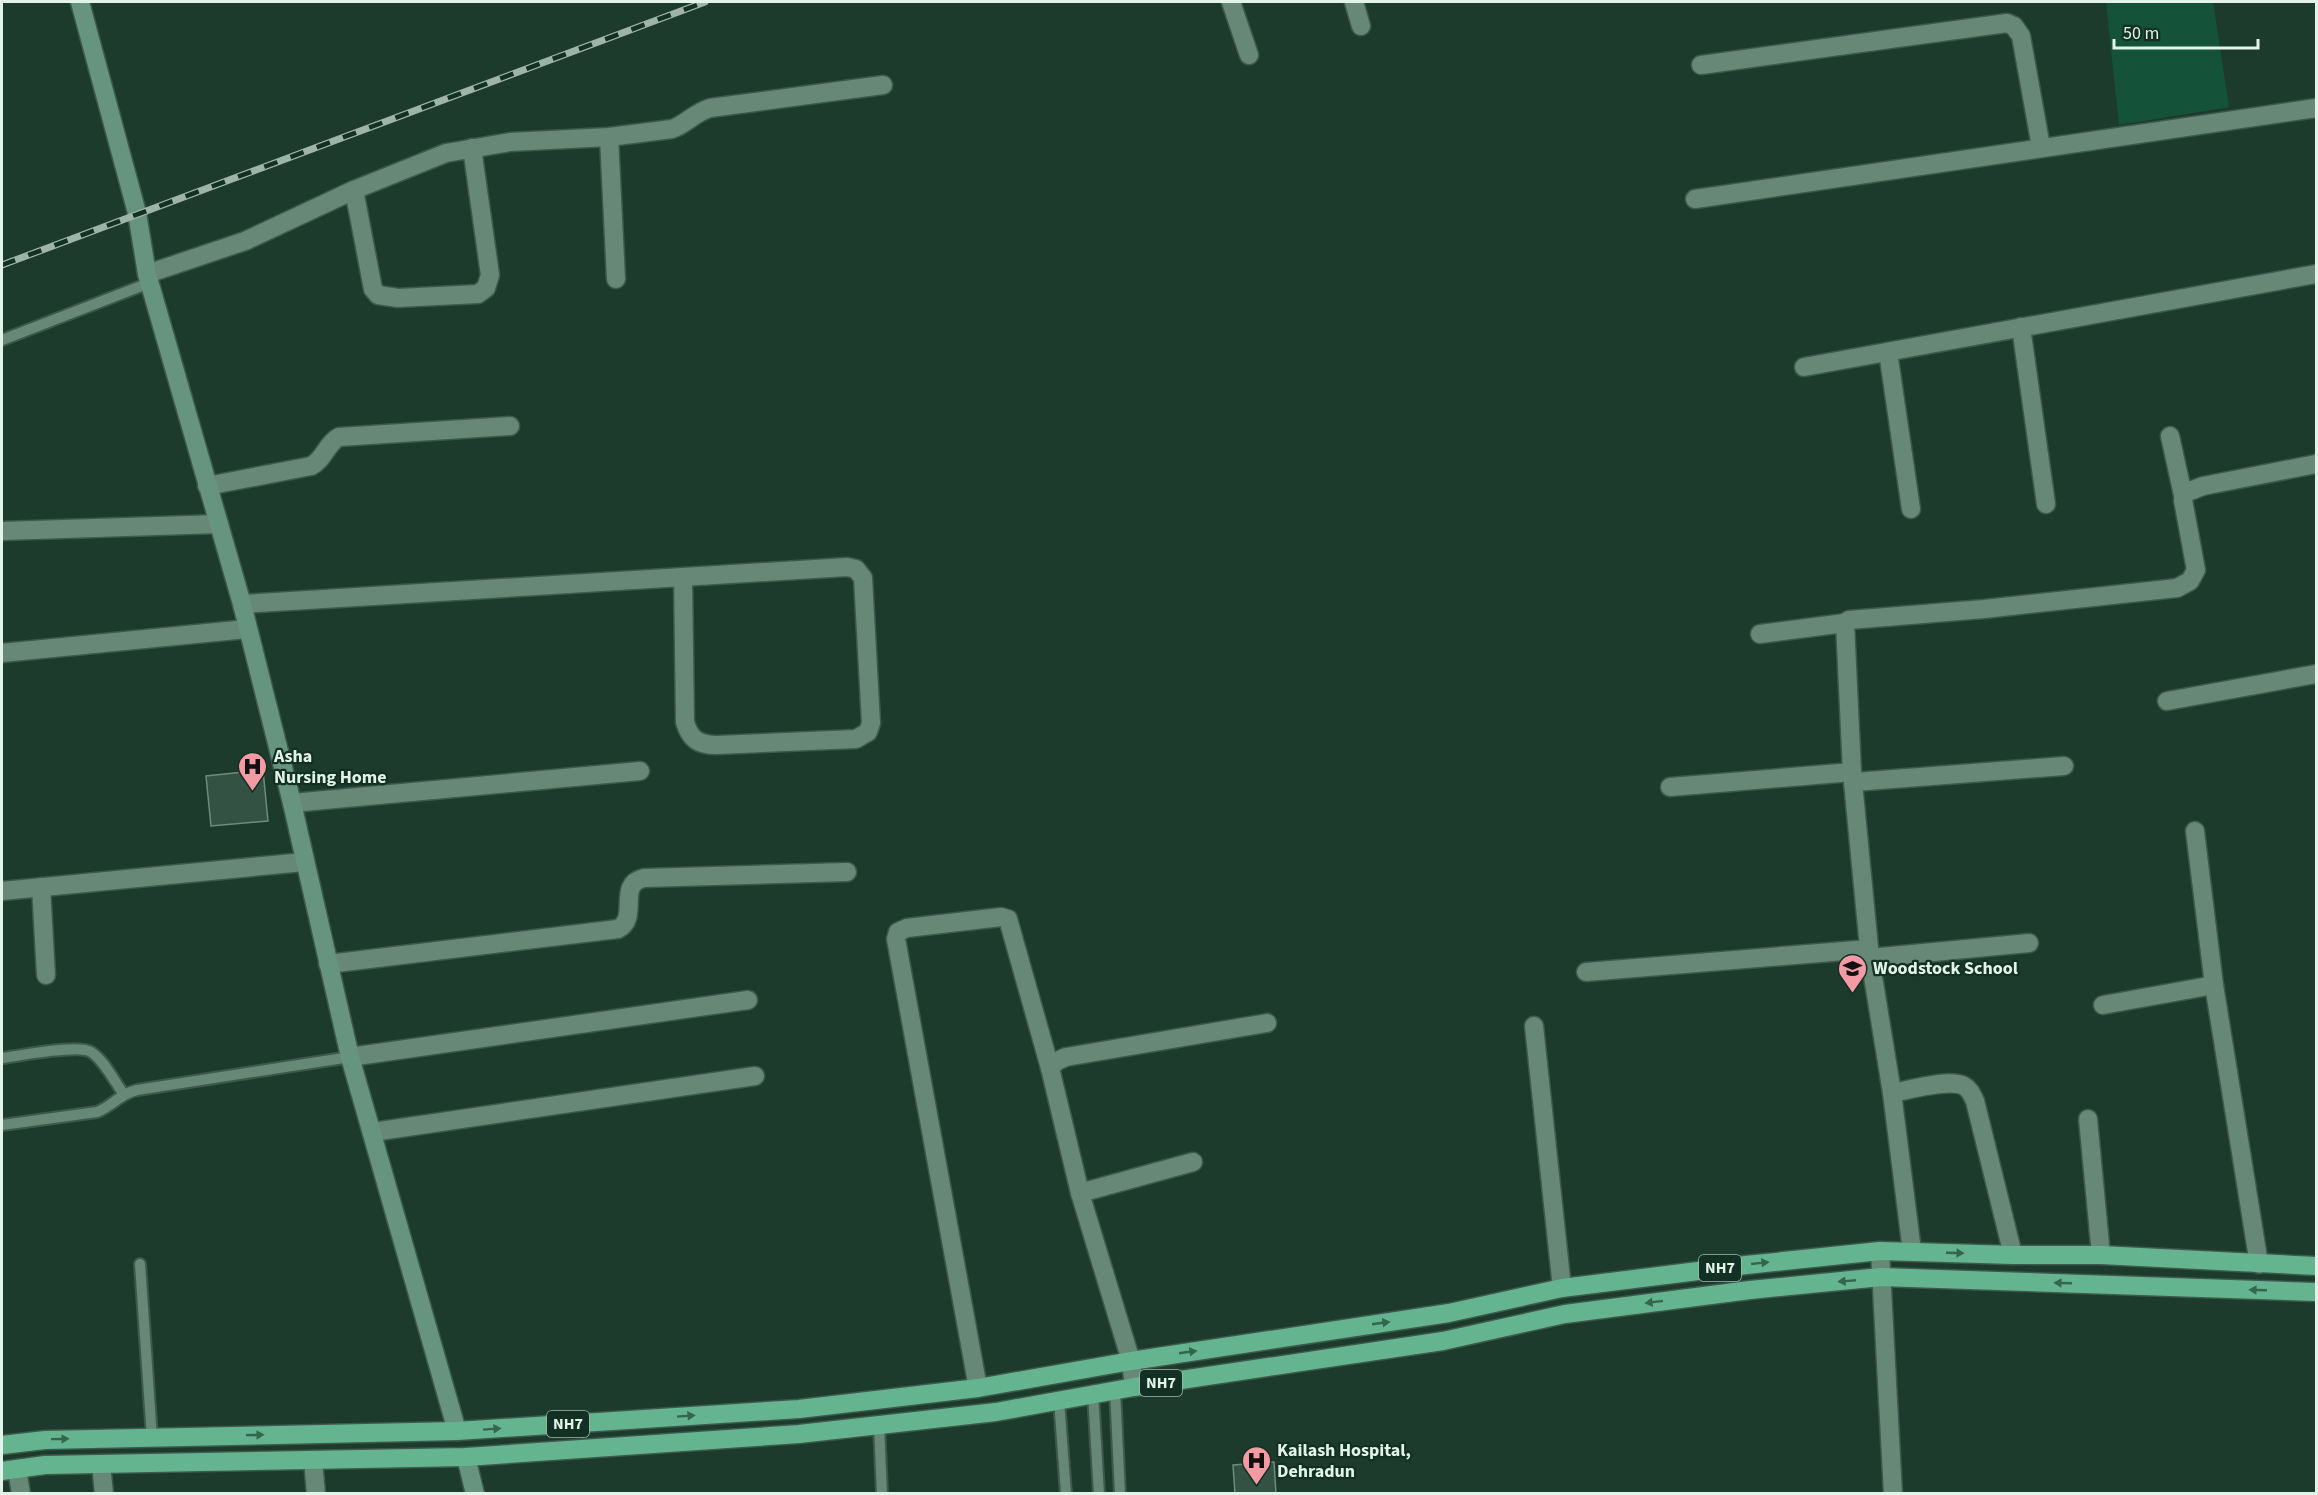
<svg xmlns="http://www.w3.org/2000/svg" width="2318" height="1495" font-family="'Source Sans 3',sans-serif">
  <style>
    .green { fill: #15523a }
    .building { fill: #345243; stroke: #6c8c7c; stroke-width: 1.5 }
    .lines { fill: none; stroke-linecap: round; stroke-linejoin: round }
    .lane-casing { stroke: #3d584c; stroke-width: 14 }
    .street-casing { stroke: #3d584c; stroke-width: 21 }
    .secondary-casing { stroke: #3d584c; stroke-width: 21 }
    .highway-casing { stroke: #3d584c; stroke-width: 21 }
    .lane { stroke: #678777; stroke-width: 10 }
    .street { stroke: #678777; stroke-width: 18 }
    .secondary { stroke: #66947e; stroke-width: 18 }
    .highway { stroke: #65b490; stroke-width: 18 }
    .rail-casing { stroke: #9eb4a9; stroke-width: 7 }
    .rail { stroke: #123023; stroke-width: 4.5; stroke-dasharray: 14; stroke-linecap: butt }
    .oneway { fill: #33654f }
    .labels { text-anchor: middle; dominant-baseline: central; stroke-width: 4.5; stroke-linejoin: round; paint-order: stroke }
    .shield { fill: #123023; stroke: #a4b8ae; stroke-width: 1.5 }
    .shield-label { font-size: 16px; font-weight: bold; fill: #e2f3ea }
    .poi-label { font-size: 18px; font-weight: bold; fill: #e2f3ea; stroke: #123023; text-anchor: start }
  </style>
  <rect width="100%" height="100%" fill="#1d3b2d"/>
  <!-- green -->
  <path class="green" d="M2106,2H2213L2229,107L2119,125Z"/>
  <!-- building -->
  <g class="building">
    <path d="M263,770L268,821L211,826L206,776Z"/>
    <path d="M1274,1462L1276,1494H1235L1233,1465Z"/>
  </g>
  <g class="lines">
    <defs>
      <g id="lane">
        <path d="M2,340L149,283"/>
        <path d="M2,1058C19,1056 78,1044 91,1052C104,1060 114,1081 123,1093"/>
        <path d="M2,1125L97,1112C113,1106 119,1094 137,1090L350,1057"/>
        <path d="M140,1264L152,1438"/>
        <path d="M1115,1390L1120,1494"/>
        <path d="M1093,1394L1099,1494"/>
        <path d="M1059,1400L1066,1494"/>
        <path d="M879,1425L882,1494"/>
      </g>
      <g id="street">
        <path d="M1231,2L1249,55"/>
        <path d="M1354,2L1361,26"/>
        <path d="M1701,65L2007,23L2014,26L2021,36L2041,147"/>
        <path d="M609,137L616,279"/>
        <path d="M354,190L373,289L378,295L398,298L478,294L486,288L490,275L472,148"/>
        <path d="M1695,199L2316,108"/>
        <path d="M147,274L245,241L354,190L446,153L510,142L609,137L672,129C685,125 694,113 710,108L883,85"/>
        <path d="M2021,327L2046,504"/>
        <path d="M1888,352L1911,509"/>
        <path d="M1804,367L2316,274"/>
        <path d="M2170,436L2183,495"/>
        <path d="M207,486L311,466C324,460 326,444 339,437L510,426"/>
        <path d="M2,531L219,524"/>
        <path d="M242,604L847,567L856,569L863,578L871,723L868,732L856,739L717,745C698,745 690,739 685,722L683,577"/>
        <path d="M1760,634L1845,623"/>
        <path d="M2,653L247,629"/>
        <path d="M2167,701L2316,674"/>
        <path d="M1854,782L2064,766"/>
        <path d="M1670,787L1852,772"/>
        <path d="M292,803L640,771"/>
        <path d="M2195,831L2214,985L2259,1264"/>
        <path d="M41,887L46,975"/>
        <path d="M2,891L304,862"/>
        <path d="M1870,958L2029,943"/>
        <path d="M328,964L618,929C640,918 616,884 644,878L847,872"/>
        <path d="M1586,972L1869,949"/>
        <path d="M2103,1005L2214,985"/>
        <path d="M1534,1026L1562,1288"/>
        <path d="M350,1057L748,1000"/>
        <path d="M1892,1093C1909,1090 1949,1078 1964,1086C1970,1089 1972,1095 1975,1101L2013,1255"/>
        <path d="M2088,1119L2101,1255"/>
        <path d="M373,1132L755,1076"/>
        <path d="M1080,1193L1193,1162"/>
        <path d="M1880,1251L1893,1494"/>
        <path d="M1912,1251L1892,1093L1870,958L1852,772L1845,623L1849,620L1984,609L2177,588L2190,581L2196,570L2183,500L2185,493L2203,486L2316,464"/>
        <path d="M1134,1387L1131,1361L1080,1193L1050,1068L1057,1061L1066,1057L1267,1023"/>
        <path d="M978,1388L896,939L898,932L907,928L1001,917L1008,919L1050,1068"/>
        <path d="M313,1460L316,1494"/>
        <path d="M101,1464L104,1494"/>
        <path d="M17,1469L21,1494"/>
      </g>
      <g id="secondary">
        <path d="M80,2L137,213L147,274L242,604L292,803L350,1057L457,1431"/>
        <path d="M466,1457L475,1494"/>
      </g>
      <g id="highway">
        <path d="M2,1445L45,1440L457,1431L799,1409L978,1388L1131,1361L1449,1313L1562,1288L1746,1265L1880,1251L2013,1255H2101L2316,1266"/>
        <path d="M2,1471L45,1465L466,1457L799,1434L996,1412L1134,1387L1443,1341L1565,1314L1750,1290L1881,1277L2316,1292"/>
      </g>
    </defs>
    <!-- lane casing -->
    <use href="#lane" class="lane-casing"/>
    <!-- street casing -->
    <use href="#street" class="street-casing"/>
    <!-- secondary casing -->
    <use href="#secondary" class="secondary-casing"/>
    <!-- highway casing -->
    <use href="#highway" class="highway-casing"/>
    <!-- lane -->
    <use href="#lane" class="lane"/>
    <!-- street -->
    <use href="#street" class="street"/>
    <!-- secondary -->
    <use href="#secondary" class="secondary"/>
    <!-- highway -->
    <use href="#highway" class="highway"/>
    <defs>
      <path id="rail" d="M2,265L705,2"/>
    </defs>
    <!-- rail casing -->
    <use href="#rail" class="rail-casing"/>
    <!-- rail -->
    <use href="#rail" class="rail"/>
  </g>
  <!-- one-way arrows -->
  <defs><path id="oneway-solid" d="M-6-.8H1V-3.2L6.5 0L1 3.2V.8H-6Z" transform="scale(1.5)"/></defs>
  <g class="oneway">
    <use href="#oneway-solid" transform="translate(1955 1253) rotate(2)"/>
    <use href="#oneway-solid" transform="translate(1760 1263) rotate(-6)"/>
    <use href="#oneway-solid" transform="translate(1847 1281) rotate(175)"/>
    <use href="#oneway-solid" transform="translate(2063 1283) rotate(-178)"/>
    <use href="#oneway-solid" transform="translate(2258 1290) rotate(-178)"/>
    <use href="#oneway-solid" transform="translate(1654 1302) rotate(173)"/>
    <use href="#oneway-solid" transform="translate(1381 1323) rotate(-8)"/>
    <use href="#oneway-solid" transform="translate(1188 1352) rotate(-8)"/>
    <use href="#oneway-solid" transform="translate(686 1416) rotate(-4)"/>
    <use href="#oneway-solid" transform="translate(492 1429) rotate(-4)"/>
    <use href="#oneway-solid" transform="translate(255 1435) rotate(-1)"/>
    <use href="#oneway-solid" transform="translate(60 1439) rotate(-1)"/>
  </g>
  <!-- icons -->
  <defs>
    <symbol id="hospital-pin" viewBox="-11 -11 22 30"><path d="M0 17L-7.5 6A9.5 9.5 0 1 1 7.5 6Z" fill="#f49aa4" stroke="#123023"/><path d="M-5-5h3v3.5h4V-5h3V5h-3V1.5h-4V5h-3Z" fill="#111"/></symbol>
    <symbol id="school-pin" viewBox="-11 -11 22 30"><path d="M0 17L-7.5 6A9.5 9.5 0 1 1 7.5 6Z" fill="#f49aa4" stroke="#123023"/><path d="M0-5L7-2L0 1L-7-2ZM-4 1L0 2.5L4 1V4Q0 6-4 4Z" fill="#111"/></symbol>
  </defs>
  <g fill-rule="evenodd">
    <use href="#hospital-pin" x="236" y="750" width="33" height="45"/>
    <use href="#school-pin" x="1836" y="952" width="33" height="45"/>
    <use href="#hospital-pin" x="1240" y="1444" width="33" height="45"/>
  </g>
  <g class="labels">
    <!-- shield labels -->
    <g class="shield">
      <rect x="1699" y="1255" width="42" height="26" rx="4.5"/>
      <rect x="1140" y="1370" width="42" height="26" rx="4.5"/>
      <rect x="547" y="1411" width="42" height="26" rx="4.5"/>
    </g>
    <g class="shield-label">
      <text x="1720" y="1268">NH7</text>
      <text x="1161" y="1383">NH7</text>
      <text x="568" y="1424">NH7</text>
    </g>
    <!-- poi labels -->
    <g class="poi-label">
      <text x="274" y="756">Asha<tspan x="274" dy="21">Nursing Home</tspan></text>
      <text x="1873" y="968">Woodstock School</text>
      <text x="1277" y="1450">Kailash Hospital,<tspan x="1277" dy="21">Dehradun</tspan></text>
    </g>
  </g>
  <!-- border -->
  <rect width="2318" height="1495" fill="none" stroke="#e2f3ea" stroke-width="6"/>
  <!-- scale -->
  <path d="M2114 39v9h144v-9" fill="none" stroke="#e2f3ea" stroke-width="3"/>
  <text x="2123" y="39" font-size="18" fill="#e2f3ea" stroke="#123023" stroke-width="4.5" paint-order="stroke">50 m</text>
</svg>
